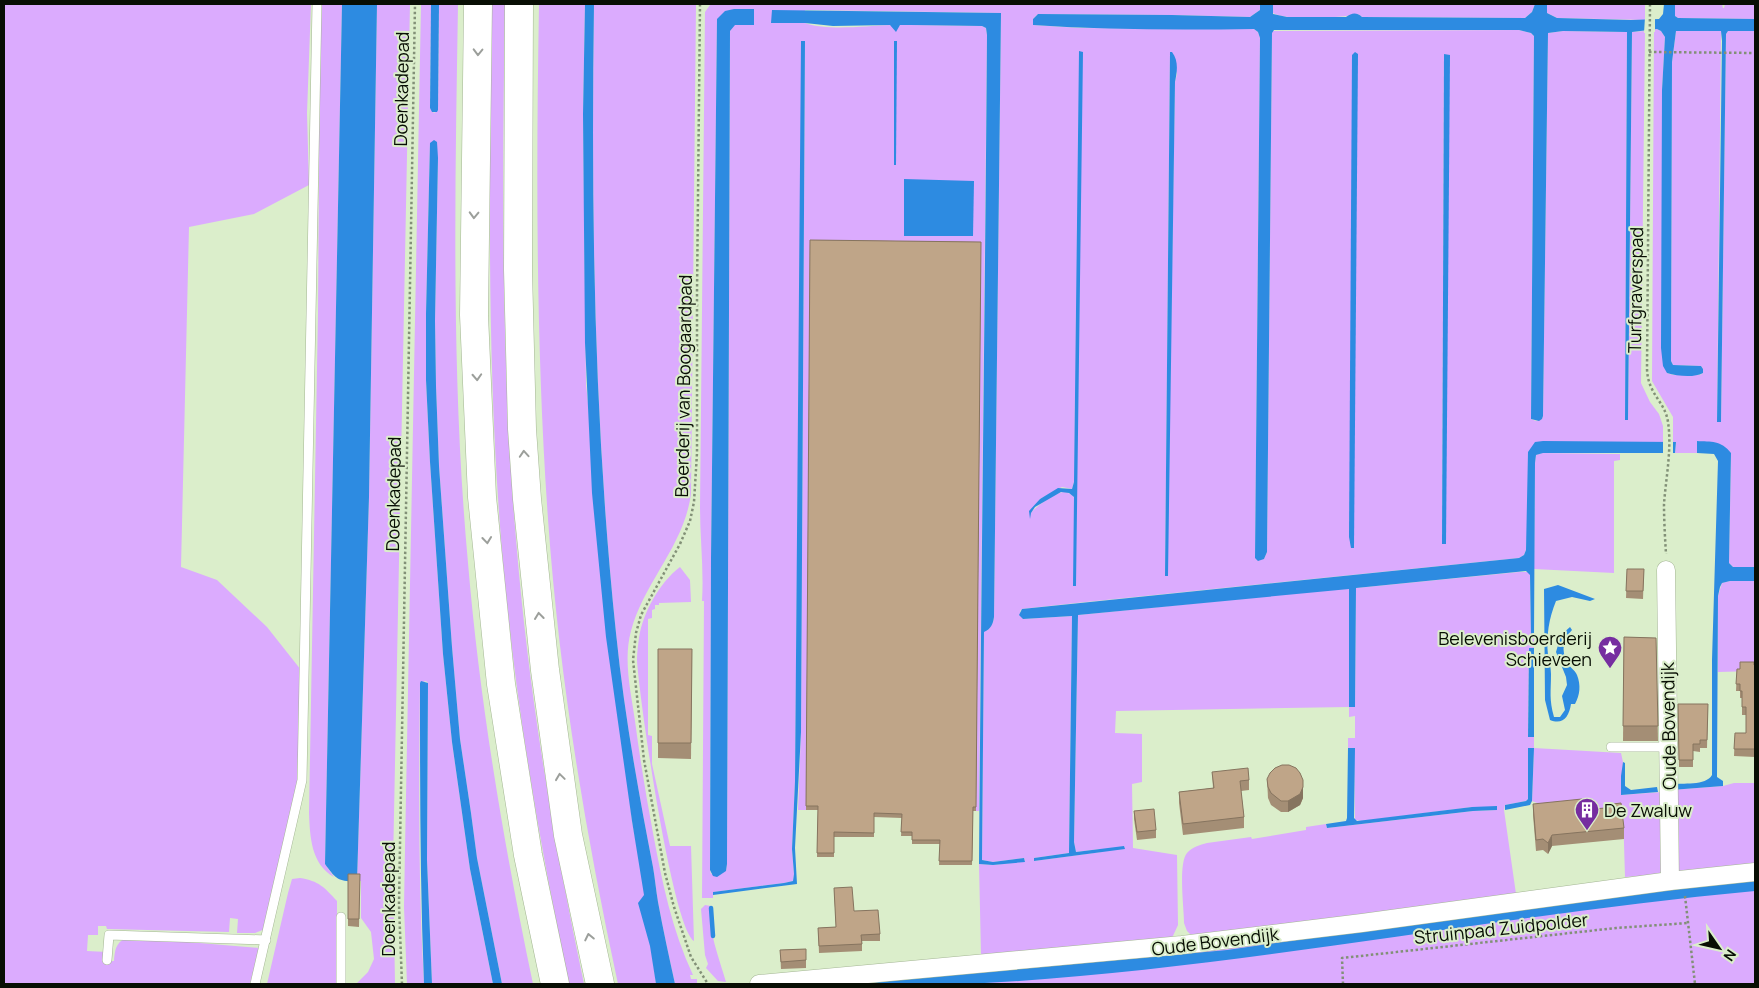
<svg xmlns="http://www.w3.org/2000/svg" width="1759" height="988" font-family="Manrope,sans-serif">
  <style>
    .green { fill: #dbabfe; fill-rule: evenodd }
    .water { fill: #2d8be1 }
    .pier { fill: #dbeecb }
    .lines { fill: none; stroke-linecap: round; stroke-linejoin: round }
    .stream { stroke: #2d8be1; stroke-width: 4.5 }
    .lane-casing { stroke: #a4b694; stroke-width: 10 }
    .street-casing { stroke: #a4b694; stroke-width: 19 }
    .highway-casing { stroke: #a4b694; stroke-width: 29 }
    .path { stroke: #829077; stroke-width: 2.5; stroke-dasharray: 2.5 2.5; stroke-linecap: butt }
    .lane { stroke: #fff; stroke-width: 9 }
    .street { stroke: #fff; stroke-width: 18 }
    .highway { stroke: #fff; stroke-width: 28 }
    .wall { fill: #a48e75 }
    .shaded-wall { fill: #86745f }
    .building { fill: #bfa588; stroke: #86745f }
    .oneway { stroke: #9c9f9b }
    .labels { text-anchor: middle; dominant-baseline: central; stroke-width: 4; stroke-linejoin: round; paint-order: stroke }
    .street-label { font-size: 18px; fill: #080e04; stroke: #dbeecb }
    .poi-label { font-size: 18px; fill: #080e04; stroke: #dbeecb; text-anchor: end }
  </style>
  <rect width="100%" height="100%" fill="#dbeecb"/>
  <!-- green -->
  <g class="green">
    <path d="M4,4H311L307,113L309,185L254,214L189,227L181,567L217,580L267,627L301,670L297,783L265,929L255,933H237L238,919L230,918L229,932L107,929L106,926H98V935H88L87,951L107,952L106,961H114C115,949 116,942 128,937L259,948L250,984H4Z"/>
    <path d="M322,4H342L325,864L334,877C311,864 310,837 309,813L318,313L320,38Z"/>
    <path d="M377,4H410L393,865L395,984H356L368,972L374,959L371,932L361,918V881H357L369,497Z"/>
    <path d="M421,4H431L430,108L434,113L438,110L439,4H458C455,190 451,377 468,563C480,705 504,845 533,984H502L477,858L471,813L460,739L452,647L439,466L436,386L435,321L438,158L430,144L426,314V380L430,462L443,654L452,742L470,869L493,984H432L427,860L428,683L426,681L420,683C419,784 418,884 424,984H407L404,907L405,849Z"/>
    <path d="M492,4H505C502,182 501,361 516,539C528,689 553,837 584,984H569C538,837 513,689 501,539C487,361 489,182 492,4Z"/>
    <path d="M539,4H585L583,114L586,384L632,821L642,875L656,984H618C585,831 559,676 548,519C536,348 536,176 539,4Z"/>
    <path d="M594,4H696L691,494C684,546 644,582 631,631C623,660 631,692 635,721C640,759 646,796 653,833C662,882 672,930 693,975H690L691,979H697V983L701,984H675C669,957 663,929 658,902C656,890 655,879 653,867C638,790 624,712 616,633C594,424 591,213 594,4Z"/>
    <path d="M716,4H1260V10L1250,17L1172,15L1038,14L1033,19V25L1080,28L1254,29L1258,32L1260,38L1255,558L1264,559L1267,552L1272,31L1519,30L1531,33L1534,36L1531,419L1536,421L1542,419L1543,415L1548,33L1563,31L1627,32L1625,420H1628L1632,32L1645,31L1641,383L1650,402L1659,414L1663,426V442H1535L1526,550L1524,555L1519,558L1076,603L1022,609L1020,611L1023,619L1072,616L1069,853L1034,858V861L1101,852L1100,849L1076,852L1074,842L1078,615L1349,588V707H1355L1356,588L1519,572H1529L1530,575L1531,637H1534V648L1529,649L1528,737H1534V748L1621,753L1623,762L1621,795L1662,792L1664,867L1660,873L1655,875L1625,877L1623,810L1587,814L1585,805L1550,808L1532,801L1534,749L1528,799L1526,801L1505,805L1504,810L1516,894L1361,917L1191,935L1187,931L1184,923C1184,908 1178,864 1187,853C1192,847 1200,845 1207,843L1251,837L1252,839L1306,830V827L1326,824L1327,828L1473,811L1497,810L1472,807L1362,821L1355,820L1354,748H1348V738H1355V716L1349,717V707L1116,711L1115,733L1142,734V782L1132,784L1133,848L1177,855L1178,925L1172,938L981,955L979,864L994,865L1025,861L1024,858L993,862L982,860L984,631L988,630L993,622L994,617L1001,13L805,10V23C828,31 865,26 890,25L897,29L900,25H911L982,26L986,28L987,35L979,811H976L981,246L810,245L806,810H798L801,732L805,41H802L795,781L792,849L794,874L793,881L784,883L713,892V898H702L704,601H702C704,570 700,539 700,508L705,12L710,5ZM734,9L754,10L732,27L730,31L727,864L726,871L711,874L710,870L711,559L717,20ZM1079,51L1073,586L1074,497C1071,494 1068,492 1063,492C1055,493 1036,506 1031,513L1040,499L1062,487L1072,489L1074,482ZM1170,53L1177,74L1175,82L1167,576H1165ZM1444,54H1445L1443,544H1442Z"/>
    <path d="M1273,4H1535L1532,12L1525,18L1362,17L1358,14C1343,18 1286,21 1273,13Z"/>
    <path d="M1547,4H1645V20L1557,18L1547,13Z"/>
    <path d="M1675,4H1722L1723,8H1724L1725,4H1755V19L1678,18L1675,16Z"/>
    <path d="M1657,29L1661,31L1665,37L1662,90L1667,373L1673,375H1700L1703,373V369L1701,366L1673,365L1671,361L1672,62L1676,31L1714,30L1721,31V33L1717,422H1721L1726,34L1728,31H1755V567H1733L1729,563L1731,453L1697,441V453H1675L1676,442H1673V417L1652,381L1654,30Z"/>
    <path d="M1542,453L1620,454V460L1614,461V573L1534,569L1535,463L1536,455Z"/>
    <path d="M680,567L690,580L691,602L659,603V605H655V609L652,610V618L648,619V735L652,736V764L670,846H691L694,941C672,926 639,697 637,660C637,653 638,645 639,638C643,612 660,582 680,567Z"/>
    <path d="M1730,581H1755V671L1718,672V596L1722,583Z"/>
    <path d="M1734,783H1755V865L1680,872L1675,868L1671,790L1723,786Z"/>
    <path d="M300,878C319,881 324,887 337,901V984H267L288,893L292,879Z"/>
    <path d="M1755,889V984H876L958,975L854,984H824Z"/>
    <path d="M705,905L711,906C708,932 719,957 726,982L718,981L706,968L708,964L705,955L701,909Z"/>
  </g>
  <!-- water -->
  <g class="water">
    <path d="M342,4H377L369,497L357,881C338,882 336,879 325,864Z"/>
    <path d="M431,4H439L438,110L437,112H432L430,108Z"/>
    <path d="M585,4H594C591,213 594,424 616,633C624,712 638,790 653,867C655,879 656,890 658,902C663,929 669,957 675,984H656L650,946L638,903L644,895L632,821L606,637L592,493L585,343L583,114Z"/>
    <path d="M1260,4H1273V14L1287,17H1346C1352,13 1356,12 1362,17L1525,18L1532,12L1535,4H1547V13L1557,18L1631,20L1659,19L1663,14L1664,4H1675V16L1678,18L1755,19V31H1728L1726,34L1721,422H1717L1722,41L1721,31H1676L1672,62L1671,361L1673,365L1701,366L1703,369V373C1694,378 1677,376 1667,373L1663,366L1661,348L1662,90L1665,37L1661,31L1657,29L1632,32L1628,420H1625L1627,32L1563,31L1548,33L1543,416L1542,419L1539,421L1531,419L1534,36L1531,33L1519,30H1274L1272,33L1267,552L1264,559L1258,561L1255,558L1260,38L1258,32L1254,29C1180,30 1106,30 1033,25V19L1038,14L1172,15L1250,17L1260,10Z"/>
    <path d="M734,9H754V25H735L730,31L727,864L726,871L717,877L713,876L710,870L711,559L717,19L725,11Z"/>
    <path d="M772,10L1001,13L994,617C993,624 991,629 984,632L982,860L993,862L1024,858L1025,862L993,865L979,864C981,588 985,311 987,35L986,28L982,26L911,25H900L896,32L890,25L833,26L805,23H771Z"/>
    <path d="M801,41H805L801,732L795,848L797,884L713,895V892L784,883L793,881L794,874L792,849L795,781Z"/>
    <path d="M894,41H897L896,165H894Z"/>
    <path d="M1079,51L1083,52L1076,586H1073L1074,497L1069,493L1061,492L1035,507L1031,513L1030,519L1029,511L1040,499L1058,488L1072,489L1074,482Z"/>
    <path d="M1170,52H1172C1179,61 1177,72 1175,82L1168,576H1165Z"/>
    <path d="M1355,52L1358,54L1354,548H1351L1349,537L1352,55Z"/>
    <path d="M1444,54L1450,55L1446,544H1442Z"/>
    <path d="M434,140L437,142L438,158L435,321L436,386L439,466L452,647L460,739L471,813L477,858L502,984H493L470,869L452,742L443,654L430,462L426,380V314L430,143Z"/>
    <path d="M904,179L974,181L973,236H904Z"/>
    <path d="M1543,441L1676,442L1675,453H1543L1536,455L1535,463L1534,637H1531L1530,575L1526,571L1356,588L1355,707H1349V589L1078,615L1074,842L1076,852L1124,846L1125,849L1034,861V858L1069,853L1072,616L1023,619L1019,615L1022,609L1519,558L1524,555L1526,550L1528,452L1535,442Z"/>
    <path d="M1697,441C1711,442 1721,440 1731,453L1729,563L1733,567H1755V581H1730L1722,583L1720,587L1718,596L1717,777L1723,781V786L1671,790V784C1682,783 1706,786 1712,775V660L1718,461L1714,454L1697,453Z"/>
    <path d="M1558,585L1595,599L1590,601L1572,597L1556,601C1549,618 1546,636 1548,655C1549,661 1551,668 1551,674C1551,692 1549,699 1554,717H1560L1565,710L1562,696L1567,685L1566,677L1556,652L1561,635L1570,627L1572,630C1563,639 1561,650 1567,662C1569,667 1575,670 1577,675C1581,685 1580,695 1575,704H1571C1569,717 1563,725 1550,720L1545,700L1544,589Z"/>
    <path d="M1529,648H1534V737H1528Z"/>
    <path d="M421,681L428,683L427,860L432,984H424C420,884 420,784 420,683Z"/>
    <path d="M1348,748H1355L1354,818L1357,821L1472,807L1497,806V810L1473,811L1327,828L1326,824L1346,821L1347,818Z"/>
    <path d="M1528,748H1534L1532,801L1530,805L1505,810V805L1526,801L1528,799Z"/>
    <path d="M1623,762L1625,763V786L1631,790L1657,787L1658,792L1621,795V776Z"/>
    <path d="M1755,880V891C1492,915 1232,971 968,984C930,986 891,984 854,984L1227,950L1612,895Z"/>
  </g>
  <!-- pier -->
  <g class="pier">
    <path d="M1645,17H1655V32L1644,33Z"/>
    <rect x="1663" y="439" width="10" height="17"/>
  </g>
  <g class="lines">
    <!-- stream -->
    <path class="stream" d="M711,908L713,936"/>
    <defs>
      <g id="lane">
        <path d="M1611,747H1669"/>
        <path d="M107,960L109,935L266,940"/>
        <path d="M255,984L302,780L317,4"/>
        <path d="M341,984V917"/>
      </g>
      <g id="street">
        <path d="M1666,570L1670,881"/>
        <path d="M759,984L1182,945L1362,923L1670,881L1755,872"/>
      </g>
      <g id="highway">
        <path d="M478,4L474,315L482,497L501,684L528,855L555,984"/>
        <path d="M519,4L518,270L522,429L527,499L545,670L568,835L600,984"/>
      </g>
    </defs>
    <!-- lane casing -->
    <use href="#lane" class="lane-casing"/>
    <!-- street casing -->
    <use href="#street" class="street-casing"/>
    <!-- highway casing -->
    <use href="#highway" class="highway-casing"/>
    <!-- path -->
    <g class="path">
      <path d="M700,4L697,292V453L694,502L690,521L680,544L641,615L636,633L633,660L644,760L665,873L674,907L691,957L708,984"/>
      <path d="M1650,4L1647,369C1648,395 1665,401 1668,422C1672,449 1666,477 1664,504C1664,520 1665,538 1666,554"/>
      <path d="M1649,52L1755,53"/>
      <path d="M1685,896L1695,984"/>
      <path d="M402,984L399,905L400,845L415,4"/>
      <path d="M1343,984L1342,958L1616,928L1688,923"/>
    </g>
    <!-- lane -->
    <use href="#lane" class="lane"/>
    <!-- street -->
    <use href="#street" class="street"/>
    <!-- highway -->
    <use href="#highway" class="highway"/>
  </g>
  <!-- wall -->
  <g class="wall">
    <path d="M810,240L981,242L976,811H973L972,865H939L940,844H912V836H901L902,818L874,817V837H834V857H817L818,810H806Z"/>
    <path d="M1627,569H1644L1643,599L1626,598Z"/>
    <path d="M1624,637L1656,638L1658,741H1623Z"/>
    <path d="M658,649H692L691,759L658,758Z"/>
    <path d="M1755,665V757L1734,756L1735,733H1746V715H1742V698H1740V691H1736L1737,669H1740Z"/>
    <path d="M1678,704H1708L1707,748H1700V752L1693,751V767H1679Z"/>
    <path d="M1212,772L1249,780V790L1241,791L1244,817V828L1183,835L1179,803V792L1213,788Z"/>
    <path d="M1267,779L1303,798L1300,805L1288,812H1281L1271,805L1268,798Z"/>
    <path d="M1533,804L1583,810L1624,828V839L1552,846L1548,854L1543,850L1536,851L1533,815Z"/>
    <path d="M1134,811L1156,830V838L1137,840L1134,819Z"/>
    <path d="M348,874H360L359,927L348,926Z"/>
    <path d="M834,888L854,911L880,934V941H862V951L819,953L818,928L836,927Z"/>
    <path d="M806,949V968L781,969L780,950Z"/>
  </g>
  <!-- shaded-wall -->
  <g class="shaded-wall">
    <path d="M1303,780V798L1300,805L1288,812V801Z"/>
    <path d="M1552,835V846L1548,854V843Z"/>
  </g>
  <!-- building -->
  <g class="building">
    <path d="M810,240L981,242L976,807H973L972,861H939L940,840H912V832H901L902,814L874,813V833L834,832V853H817L818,806H806Z"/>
    <path d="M1627,569H1644L1643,591H1626Z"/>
    <path d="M1624,637L1656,638L1658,726H1623Z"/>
    <path d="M658,649H692L691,743H658Z"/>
    <path d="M1740,662H1754V665H1755V749H1734L1735,733H1746V707H1742V691H1740V684H1736L1737,669H1740Z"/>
    <path d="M1678,704H1708L1707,740H1700V744H1693V760H1679Z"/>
    <path d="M1282,765H1289L1296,768L1300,773L1303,780V787L1300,794L1288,801H1281L1271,793L1268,787L1267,779L1270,773L1275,768Z"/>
    <path d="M1248,768L1249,780L1240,781L1244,817L1183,824L1179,792L1214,788L1212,772Z"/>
    <path d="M1582,799L1583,810L1605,808V805L1621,803L1624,828L1552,835L1548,843L1543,839L1536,840L1533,804Z"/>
    <path d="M1154,809L1156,830L1137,832L1134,811Z"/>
    <path d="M348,874H360L359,919H348Z"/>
    <path d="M852,887L854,911L878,910L880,934L861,935L862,944L819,946L818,928L836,927L834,888Z"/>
    <path d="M806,949V960L781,962L780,950Z"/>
  </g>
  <!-- one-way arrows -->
  <defs><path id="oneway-chevron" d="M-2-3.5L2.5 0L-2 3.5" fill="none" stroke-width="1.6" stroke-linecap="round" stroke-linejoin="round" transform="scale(1.25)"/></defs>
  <g class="oneway">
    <use href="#oneway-chevron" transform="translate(478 52) rotate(91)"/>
    <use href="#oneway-chevron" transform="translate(474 215) rotate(92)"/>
    <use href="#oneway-chevron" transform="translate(477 377) rotate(87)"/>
    <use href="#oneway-chevron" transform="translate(524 454) rotate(-94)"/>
    <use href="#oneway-chevron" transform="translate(487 540) rotate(84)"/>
    <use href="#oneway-chevron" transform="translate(539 616) rotate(-97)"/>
    <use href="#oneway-chevron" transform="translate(560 777) rotate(-98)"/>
    <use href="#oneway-chevron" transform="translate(589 937) rotate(-102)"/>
  </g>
  <!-- icons -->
  <defs>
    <symbol id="sight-pin" viewBox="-11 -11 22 30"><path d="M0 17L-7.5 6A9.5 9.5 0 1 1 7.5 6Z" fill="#762da0" stroke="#dbeecb"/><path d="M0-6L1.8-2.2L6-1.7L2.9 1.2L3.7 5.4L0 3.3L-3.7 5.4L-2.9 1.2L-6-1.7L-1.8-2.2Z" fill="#fff"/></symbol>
    <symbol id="building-pin" viewBox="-11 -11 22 30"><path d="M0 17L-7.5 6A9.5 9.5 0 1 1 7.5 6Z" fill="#762da0" stroke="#dbeecb"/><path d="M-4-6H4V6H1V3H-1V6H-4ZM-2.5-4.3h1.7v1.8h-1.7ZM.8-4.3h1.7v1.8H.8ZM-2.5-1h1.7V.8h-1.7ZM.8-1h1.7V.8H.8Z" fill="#fff"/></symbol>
  </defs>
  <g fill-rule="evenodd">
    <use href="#sight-pin" x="1596" y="634" width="28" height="38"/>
    <use href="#building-pin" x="1573" y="796" width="28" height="38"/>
  </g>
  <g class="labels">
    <!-- street labels -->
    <g class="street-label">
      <text transform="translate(401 89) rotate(-89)">Doenkadepad</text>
      <text transform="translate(1635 290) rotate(-89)">Turfgraverspad</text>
      <text transform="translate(683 386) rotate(-89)">Boerderij van Boogaardpad</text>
      <text transform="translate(393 494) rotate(-89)">Doenkadepad</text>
      <text transform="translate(1668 726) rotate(-91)">Oude Bovendijk</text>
      <text transform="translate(388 899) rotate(-90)">Doenkadepad</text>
      <text transform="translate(1501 928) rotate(-6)">Struinpad Zuidpolder</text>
      <text transform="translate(1215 941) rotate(-7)">Oude Bovendijk</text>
    </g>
    <!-- poi labels -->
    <g class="poi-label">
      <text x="1592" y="638">Belevenisboerderij<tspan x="1592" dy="21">Schieveen</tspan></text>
      <text x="1604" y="810" text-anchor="start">De Zwaluw</text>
    </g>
  </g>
  <!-- border -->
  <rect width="1759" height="988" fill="none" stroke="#080e04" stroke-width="10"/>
  <!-- north arrow -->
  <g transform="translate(1719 948) rotate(124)" stroke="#dbeecb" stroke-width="4" paint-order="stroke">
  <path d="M0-4L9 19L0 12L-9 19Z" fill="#080e04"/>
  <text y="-8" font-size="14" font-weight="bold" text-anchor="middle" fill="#080e04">N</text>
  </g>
</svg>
